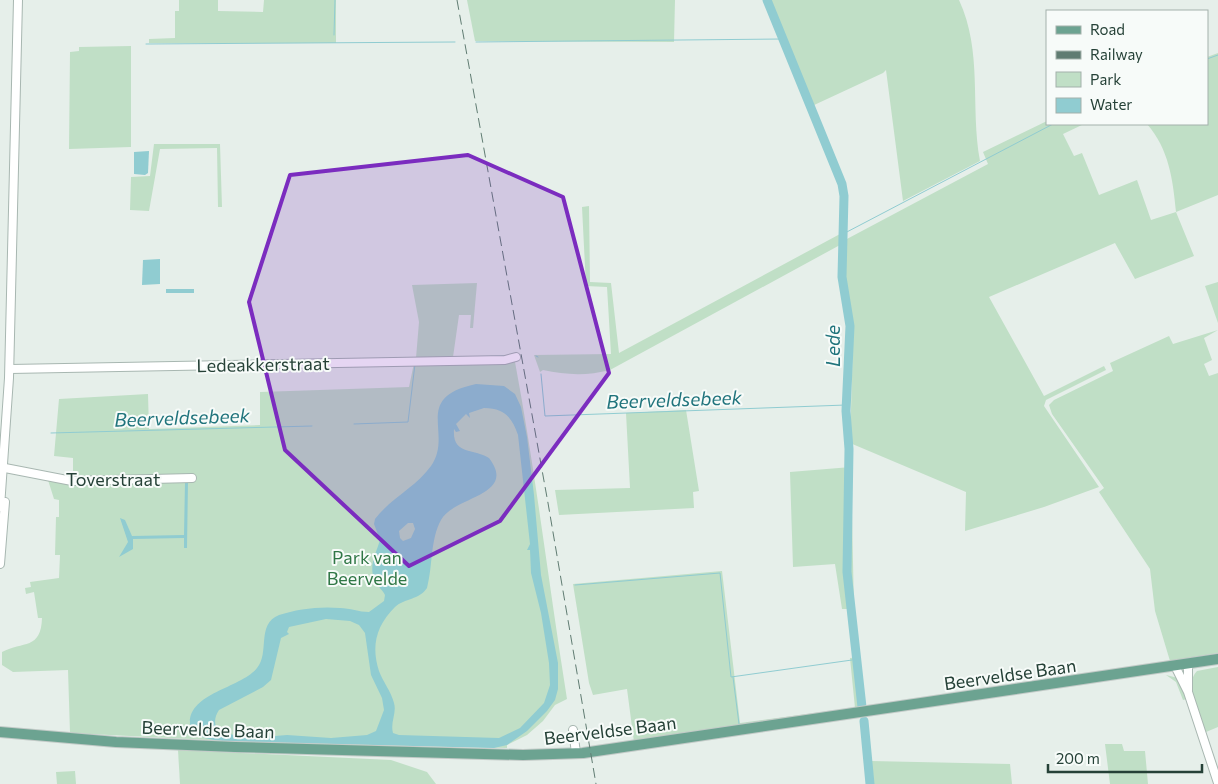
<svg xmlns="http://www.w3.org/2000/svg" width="1218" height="784" font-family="Commissioner,sans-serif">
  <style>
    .green { fill: #c0dfc6 }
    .water { fill: #90ccd1; fill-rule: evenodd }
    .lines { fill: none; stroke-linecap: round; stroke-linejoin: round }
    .stream { stroke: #90ccd1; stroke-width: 1 }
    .river { stroke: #90ccd1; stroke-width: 9 }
    .minor-casing { stroke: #a8b7b1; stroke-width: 10 }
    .major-casing { stroke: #c2cac7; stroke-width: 12 }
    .minor { stroke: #fff; stroke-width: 8 }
    .major { stroke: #6ca391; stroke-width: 10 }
    .rail { stroke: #607c72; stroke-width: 1; stroke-dasharray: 10 5; stroke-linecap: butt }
    .marked { fill: #7b2cbf; fill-opacity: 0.2; stroke: #7b2cbf; stroke-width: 4; stroke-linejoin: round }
    .labels { text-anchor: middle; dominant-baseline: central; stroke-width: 4; stroke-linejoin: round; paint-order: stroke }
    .street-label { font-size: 18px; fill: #254137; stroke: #f7fbf9 }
    .park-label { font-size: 18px; fill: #307746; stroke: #f7fbf9 }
    .water-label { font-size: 19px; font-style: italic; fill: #20747c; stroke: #f7fbf9 }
  </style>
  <rect width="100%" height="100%" fill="#e6efea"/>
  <!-- green -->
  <g class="green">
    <path d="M179,0H218V11L263,12L264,0H336V43H149V39L175,38V11H179Z"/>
    <path d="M467,0H675L674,42L475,41Z"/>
    <path d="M770,0H959C983,52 970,106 980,161L903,201L886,70L883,73L812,106Z"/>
    <path d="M131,46V147L69,149L70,52L79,51V47Z"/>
    <path d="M1218,53V195L1176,212L1194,256L1135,279L1115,243L989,297L1044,396L1104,366L1106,370L1046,400L1044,406L1099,487L1044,507L965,531L966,492L850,443L853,342L845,275V240L988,164L983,152L1047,121V124H1084L1063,134L1074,156L1082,153L1099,195L1137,180L1151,220L1176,212C1173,180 1169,149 1147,124H1207V57Z"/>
    <path d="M154,144H220L222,207H218L217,148L160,149L149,211L130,210L131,177L150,176Z"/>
    <path d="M589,206L590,282L611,283L619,353L840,234V245L610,370C587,376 566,375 543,370L540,372L534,355L611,354L607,287L586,286L582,207Z"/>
    <path d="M1218,282V323L1205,286Z"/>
    <path d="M477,283L473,328H470L471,315H459L453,357L416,358L419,322L412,285Z"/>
    <path d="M1218,330L1204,338L1212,360L1204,364L1209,376L1218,373V653L1170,661L1155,611L1150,569L1099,492L1104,488L1052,414L1049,405L1054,400L1113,371L1110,363L1169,336L1173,344Z"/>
    <path d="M515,362C536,474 549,587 567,699L555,705L543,721L527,735L507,745V748L251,742L70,733L68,670L13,672L2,665V652C23,641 41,650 42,618H38L34,592L26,594L25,588L31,587L30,582L59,578L60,555H55L56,517H59V500L54,499L48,480L73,484V458L54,456L59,399L148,394L149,429L260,425V392L409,387L414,363Z"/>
    <path d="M686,410L699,491L693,492L694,508L559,515L555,490L630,488L626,413Z"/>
    <path d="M851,467L854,609H842L835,564L793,567L790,472Z"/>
    <path d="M722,571L740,723L852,708L634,742L627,689L593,695L589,683L573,584Z"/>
    <path d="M859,657L864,706L855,708L850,658Z"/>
    <path d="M1218,667V727L1206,732C1201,717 1183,684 1197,671Z"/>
    <path d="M1166,675L1178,678L1187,699L1183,700L1176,682Z"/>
    <path d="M1105,744H1122L1124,751H1145L1148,784H1110Z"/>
    <path d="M178,750L391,760L427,772L436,784H180Z"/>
    <path d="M871,761L1010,764L1012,784H873Z"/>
    <path d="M75,771L76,784H57L56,772Z"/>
  </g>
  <!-- water -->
  <g class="water">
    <path d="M149,151L148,173L145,175L134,174V152Z"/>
    <path d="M160,259V284L142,285L143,260Z"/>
    <rect x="166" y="289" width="28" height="4"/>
    <path d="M476,384L504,386L515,394L521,407L527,437L534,495L541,575L558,663V689L555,700L547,711L527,731L507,745L494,748L251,742C236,741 191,744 190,724C188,693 241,688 257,668C270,653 256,624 279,615C297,609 320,606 340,608C350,608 359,612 369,612L384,601L385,595C382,589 376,585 374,579C369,564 376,554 380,540L374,524L375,519C391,498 416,487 431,466C454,433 411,398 476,384ZM484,408C504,408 512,417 518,435L530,544L527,550H530L531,573L541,613L549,663L550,685L544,703L520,728L499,738L399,735L393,733C390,722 397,713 394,703C391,691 383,682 379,671C371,646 376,626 395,607C405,598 419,600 427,588C433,566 430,540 441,520C454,496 518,496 489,458C475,448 452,456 454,429L456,432L460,431L456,424L466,414L470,418L469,413ZM408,523H413L415,529L411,538L403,541L400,538L399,531ZM326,619L350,621L359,625L365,633L371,675L382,698L384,710L376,731L367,735L331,738L287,735L251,738L218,732C214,723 214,718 219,710L263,687L271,680L281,638L289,634L287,632L289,627Z"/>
    <path d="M188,481L187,548H184V538L133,539V549L119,557L128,542L120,518L125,520L132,536L184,535L185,482Z"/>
  </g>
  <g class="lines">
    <!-- stream -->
    <g class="stream">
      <path d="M334,35L335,0"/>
      <path d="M476,42L783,39"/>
      <path d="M146,44L455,42"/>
      <path d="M1207,59L1218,55"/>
      <path d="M843,234L1053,124"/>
      <path d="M536,356L538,357"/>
      <path d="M475,357L504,356"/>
      <path d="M541,374L545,416L846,405"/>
      <path d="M354,424L408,422L415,364"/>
      <path d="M51,433L312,426"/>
      <path d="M575,585L720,573L731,677L852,660"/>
      <path d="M733,677L739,724"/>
    </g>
    <!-- river -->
    <g class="river">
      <path d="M767,0L842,184L844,196L842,277L850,326L846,411L849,449L847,572L862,707"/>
      <path d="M864,721L870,784"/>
    </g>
    <defs>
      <g id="minor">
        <path d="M10,369L505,360L516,357"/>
        <path d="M5,468L72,481L192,478"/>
        <path d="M0,507L9,378L18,0"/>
        <path d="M0,564L5,502"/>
        <path d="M1175,666L1188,692L1218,783"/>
        <path d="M1188,690V663"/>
        <path d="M573,730L576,753"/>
      </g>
      <path id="major" d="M0,732L116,742L235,747L523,755L583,753L1218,659"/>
    </defs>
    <!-- minor casing -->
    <use href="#minor" class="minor-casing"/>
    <!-- major casing -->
    <use href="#major" class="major-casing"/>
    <!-- minor -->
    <use href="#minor" class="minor"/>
    <!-- major -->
    <use href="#major" class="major"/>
    <!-- rail -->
    <path class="rail" d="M457,0L548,503L596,784"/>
  </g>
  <!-- marked area -->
  <path class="marked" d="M468,155L563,197L609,373L500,521L409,566L285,450L249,302L290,175Z"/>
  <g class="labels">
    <!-- street labels -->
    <g class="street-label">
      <text transform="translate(263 364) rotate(-1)">Ledeakkerstraat</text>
      <text x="113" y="479">Toverstraat</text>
      <text transform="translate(1010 674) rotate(-8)">Beerveldse Baan</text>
      <text transform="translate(208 729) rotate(2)">Beerveldse Baan</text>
      <text transform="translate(610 730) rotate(-7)">Beerveldse Baan</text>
    </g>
    <!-- park labels -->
    <g class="park-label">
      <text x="367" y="557">Park van<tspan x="367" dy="21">Beervelde</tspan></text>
    </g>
    <!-- water labels -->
    <g class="water-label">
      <text transform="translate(832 346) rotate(-90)">Lede</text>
      <text transform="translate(674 399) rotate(-2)">Beerveldsebeek</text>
      <text transform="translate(182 417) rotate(-2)">Beerveldsebeek</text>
    </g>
  </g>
  <!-- legend -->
  <rect x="1046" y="10" width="162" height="115" fill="#f7fbf9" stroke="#a3b1ab"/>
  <rect x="1056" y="26" width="25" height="8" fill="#6ca391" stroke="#a3b1ab"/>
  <text x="1090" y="35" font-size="15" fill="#254137">Road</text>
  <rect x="1056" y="51" width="25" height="8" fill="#607c72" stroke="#a3b1ab"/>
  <text x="1090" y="60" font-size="15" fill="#254137">Railway</text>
  <rect x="1056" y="72" width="25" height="15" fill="#c0dfc6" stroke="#a3b1ab"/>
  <text x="1090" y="85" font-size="15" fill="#254137">Park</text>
  <rect x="1056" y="98" width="25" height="15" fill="#90ccd1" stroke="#a3b1ab"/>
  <text x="1090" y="110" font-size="15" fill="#254137">Water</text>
  <!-- scale -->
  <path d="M1048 764v8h154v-8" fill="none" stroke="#254137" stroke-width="2.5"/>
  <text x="1056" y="764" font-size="15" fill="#254137" stroke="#f7fbf9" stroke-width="4" paint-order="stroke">200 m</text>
</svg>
